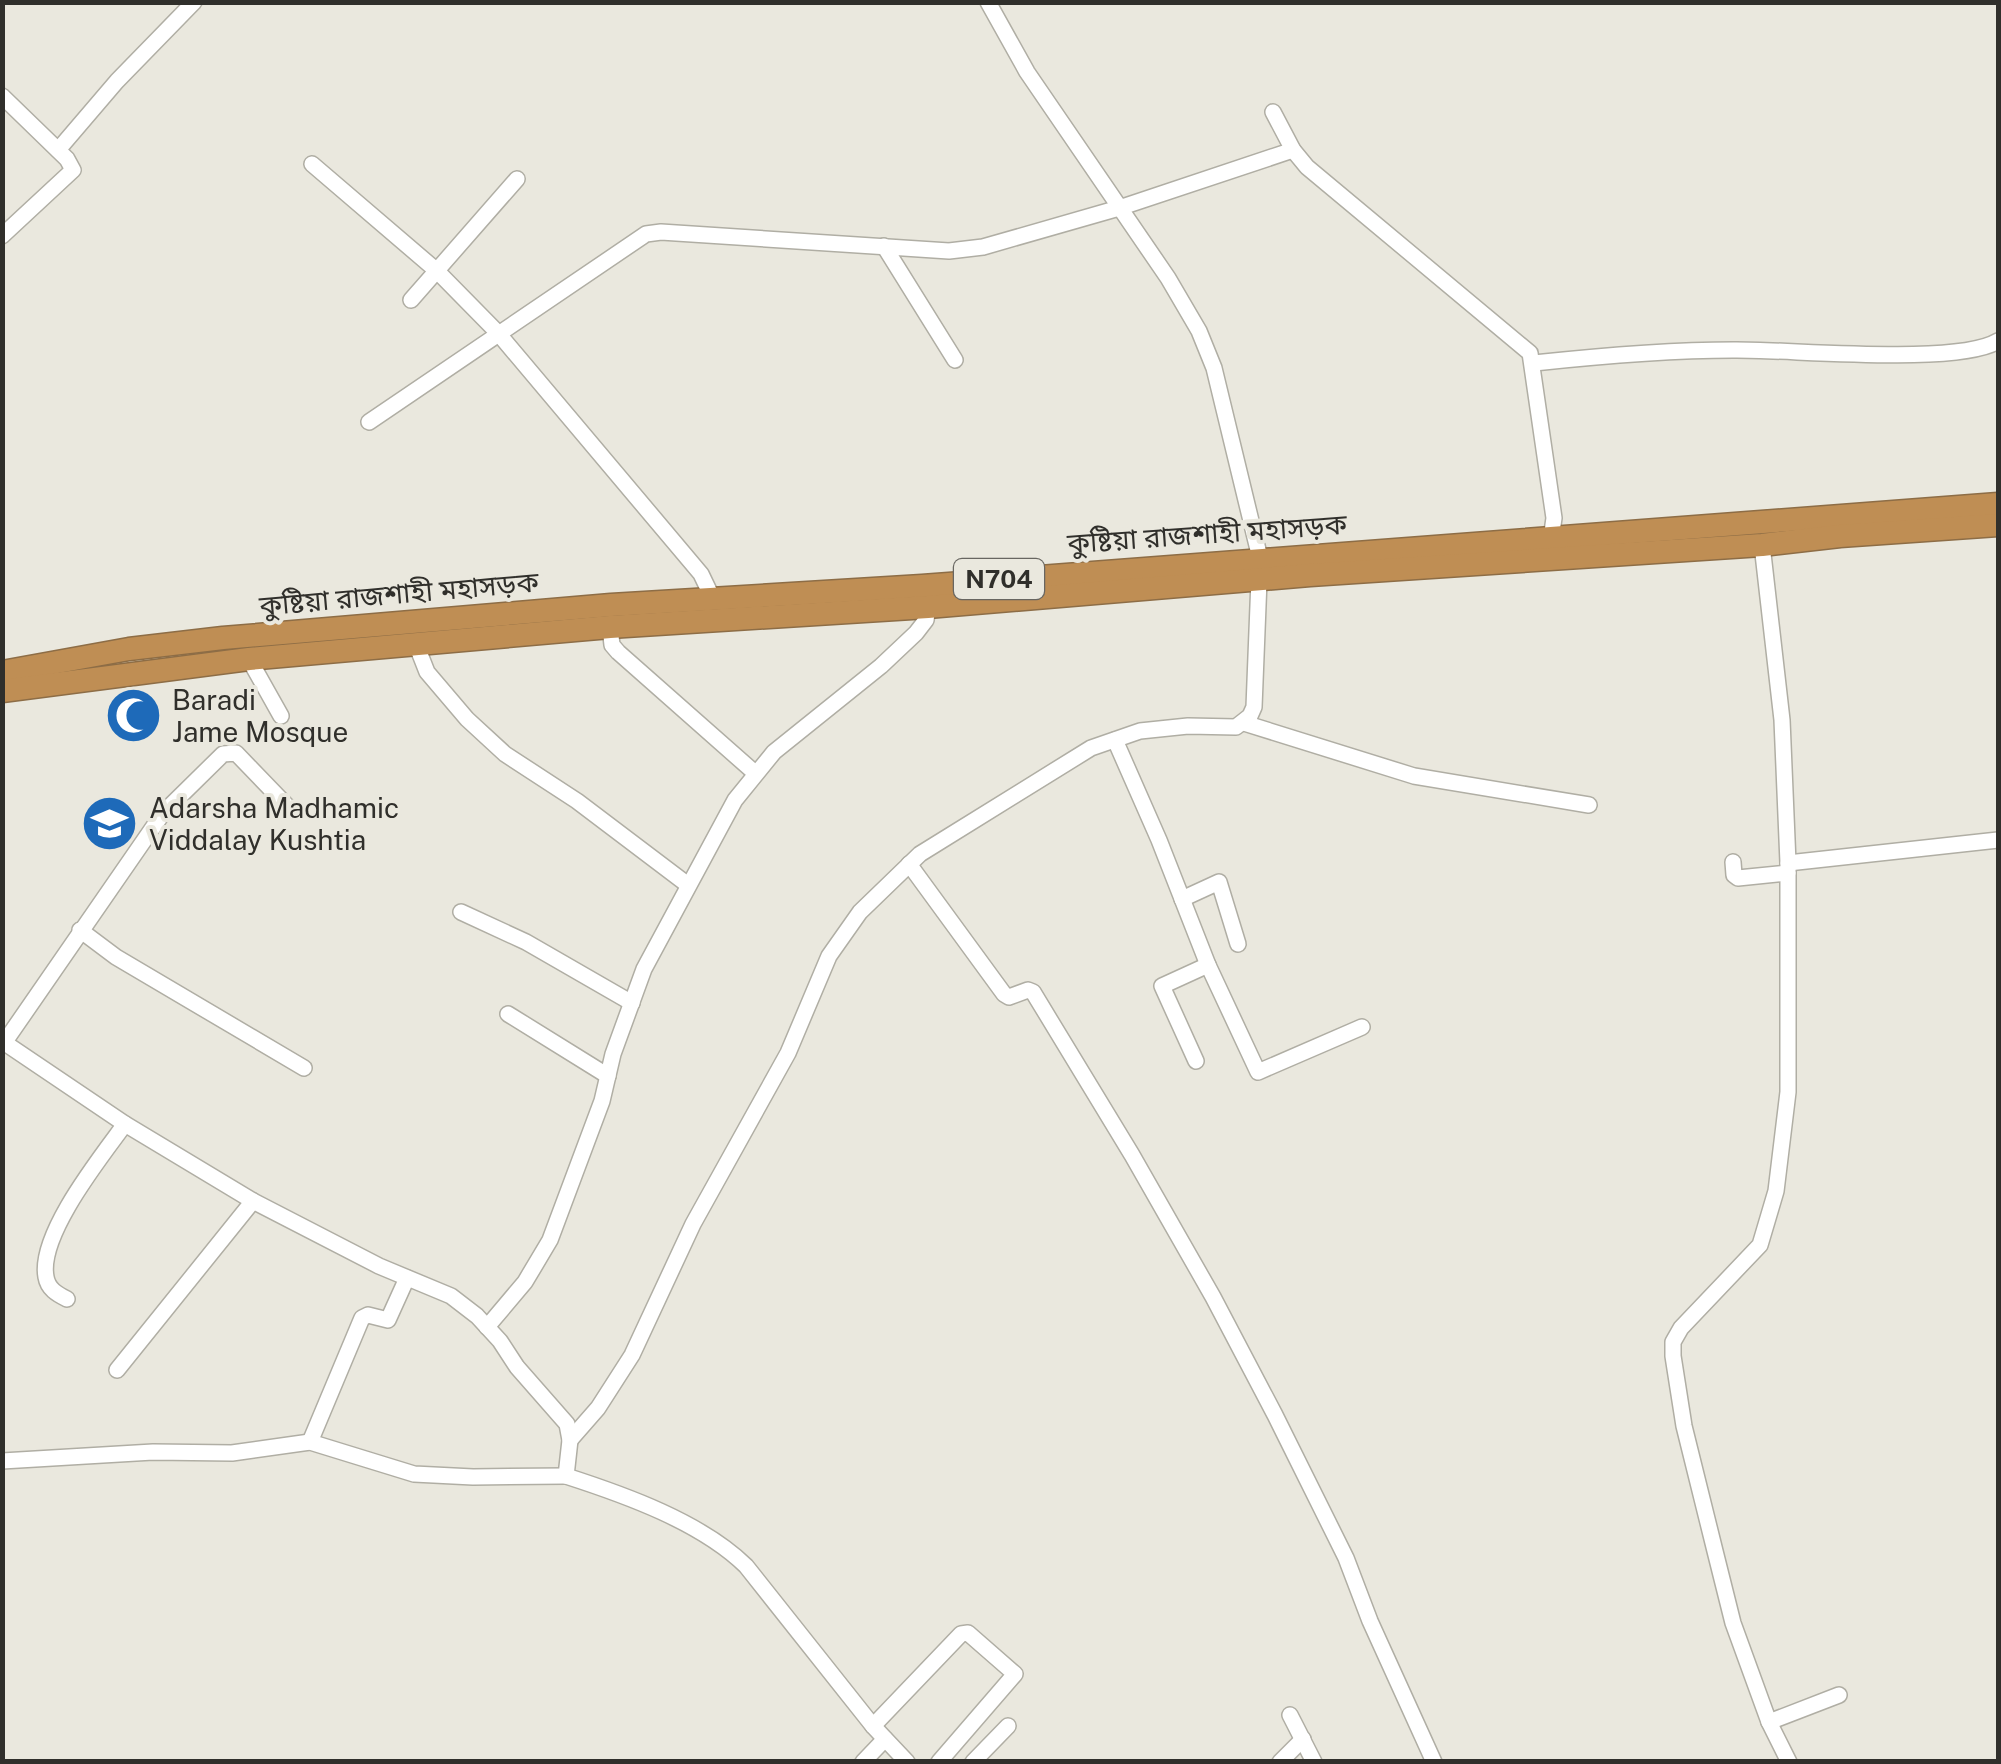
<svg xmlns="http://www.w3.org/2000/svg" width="2001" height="1764" font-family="'Public Sans','Noto Sans Bengali',sans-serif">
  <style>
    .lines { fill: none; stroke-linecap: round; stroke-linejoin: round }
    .minor-casing { stroke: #b0aea4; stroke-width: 18 }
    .highway-casing { stroke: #8d6d46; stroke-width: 25 }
    .minor { stroke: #fff; stroke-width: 15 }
    .highway { stroke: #bf8e54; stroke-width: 22 }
    .labels { text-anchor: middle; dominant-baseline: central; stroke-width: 8; stroke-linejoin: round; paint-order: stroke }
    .shield { fill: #eae8de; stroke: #686661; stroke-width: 2.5 }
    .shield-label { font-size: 25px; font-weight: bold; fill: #302f2b }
    .street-label { font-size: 28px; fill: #302f2b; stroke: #eae8de }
    .poi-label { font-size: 28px; fill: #302f2b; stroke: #eae8de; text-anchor: start }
  </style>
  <rect width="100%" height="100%" fill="#eae8de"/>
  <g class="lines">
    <defs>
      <g id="minor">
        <path d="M988,2L1027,72L1168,278L1199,331L1214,368L1260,558"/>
        <path d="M2,96L67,159L73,170L2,236"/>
        <path d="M1273,112L1293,150L1307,167L1530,353L1554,518L1551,539"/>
        <path d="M58,150L117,81L194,2"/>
        <path d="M312,164L437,271L498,333L701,574L713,599"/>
        <path d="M884,246L955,360"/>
        <path d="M411,300L517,179"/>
        <path d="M1534,363C1600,356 1666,350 1733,350C1790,349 1957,366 1998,341"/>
        <path d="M369,422L646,234L661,232L949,251L983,247L1119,208L1293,150"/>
        <path d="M1762,545L1782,720L1788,863V1092L1776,1191L1760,1245L1681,1328L1673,1342V1356L1684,1426L1715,1551L1733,1623L1769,1722L1789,1762"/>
        <path d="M610,627L612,645L618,652L755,773"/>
        <path d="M416,644L427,672L467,719L505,754L577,801L688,885"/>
        <path d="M249,659L281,716"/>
        <path d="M1244,723L1414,776L1589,805"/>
        <path d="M1115,740L1159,840L1208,965L1258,1072L1362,1027"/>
        <path d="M1733,862L1734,875L1738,878L1788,873"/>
        <path d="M1788,863L1998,840"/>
        <path d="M909,864L1004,994L1009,997L1028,990L1033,992L1132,1155L1213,1297L1275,1415L1346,1558L1370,1621L1434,1762"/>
        <path d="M1182,899L1219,882L1238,944"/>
        <path d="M461,912L526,942L632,1003"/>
        <path d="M80,930L116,957L304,1068"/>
        <path d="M508,1014L608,1076"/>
        <path d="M2,1041L125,1124L253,1201L379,1266L451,1296L477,1316L500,1341L517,1367L567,1424L570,1440L566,1476C625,1495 701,1522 746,1566L873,1726L907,1762"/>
        <path d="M4,1043L163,813L223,754L236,753L290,809"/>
        <path d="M1196,1061L1162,986L1208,965"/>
        <path d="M67,1299C57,1294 48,1289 46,1277C38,1235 101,1157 125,1124"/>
        <path d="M487,1327L525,1282L550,1240L602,1101L613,1054L644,969L735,800L774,752L881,666L916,633L926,620L928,607"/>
        <path d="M117,1370L253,1201"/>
        <path d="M570,1440L598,1408L632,1355L693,1224L788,1053L829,956L860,912L920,854L1091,748L1140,731L1188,726L1236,727L1250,716L1254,707L1259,580"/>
        <path d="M310,1442L362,1318L368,1315L388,1320L407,1278"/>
        <path d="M2,1461L153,1452L232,1453L310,1442L414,1474L473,1477L566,1476"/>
        <path d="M1290,1715L1314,1762"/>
        <path d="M1769,1722L1839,1695"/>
        <path d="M873,1726L961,1634L968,1633L1015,1674L939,1762"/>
        <path d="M863,1762L885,1739"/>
        <path d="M973,1762L1008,1726"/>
        <path d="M1280,1762L1303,1739"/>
      </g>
      <g id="highway">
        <path d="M2,672L129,649L223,638L611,605L922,586L1998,504"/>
        <path d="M2,691L249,659L610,627L928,607L1310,575L1762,545L1840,536L1998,525"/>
      </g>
    </defs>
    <!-- minor casing -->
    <use href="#minor" class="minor-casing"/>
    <!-- highway casing -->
    <use href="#highway" class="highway-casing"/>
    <!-- minor -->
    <use href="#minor" class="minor"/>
    <!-- highway -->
    <use href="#highway" class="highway"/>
  </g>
  <!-- icons -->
  <defs>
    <symbol id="mosque-disc" viewBox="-11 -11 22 22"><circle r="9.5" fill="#1e6ab9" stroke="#eae8de"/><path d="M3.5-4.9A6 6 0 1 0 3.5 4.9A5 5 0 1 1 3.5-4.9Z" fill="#fff"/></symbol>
    <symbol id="school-disc" viewBox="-11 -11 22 22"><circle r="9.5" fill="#1e6ab9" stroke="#eae8de"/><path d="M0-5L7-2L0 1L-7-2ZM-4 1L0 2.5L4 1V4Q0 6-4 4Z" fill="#fff"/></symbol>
  </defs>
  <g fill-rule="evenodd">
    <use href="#mosque-disc" x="102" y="684" width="63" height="63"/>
    <use href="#school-disc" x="78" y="792" width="63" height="63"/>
  </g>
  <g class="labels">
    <!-- shield labels -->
    <rect class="shield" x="954" y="559" width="90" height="40" rx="8"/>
    <g class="shield-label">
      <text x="999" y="579">N704</text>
    </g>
    <!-- street labels -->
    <g class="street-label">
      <text transform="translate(1207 533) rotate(-4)">কুষ্টিয়া রাজশাহী মহাসড়ক</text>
      <text transform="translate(399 593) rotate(-5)">কুষ্টিয়া রাজশাহী মহাসড়ক</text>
    </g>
    <!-- poi labels -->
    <g class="poi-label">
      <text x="172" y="699">Baradi<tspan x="172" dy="32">Jame Mosque</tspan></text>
      <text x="149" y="807">Adarsha Madhamic<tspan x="149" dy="32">Viddalay Kushtia</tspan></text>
    </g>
  </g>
  <!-- border -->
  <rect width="2001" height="1764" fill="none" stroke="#302f2b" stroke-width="10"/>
</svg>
